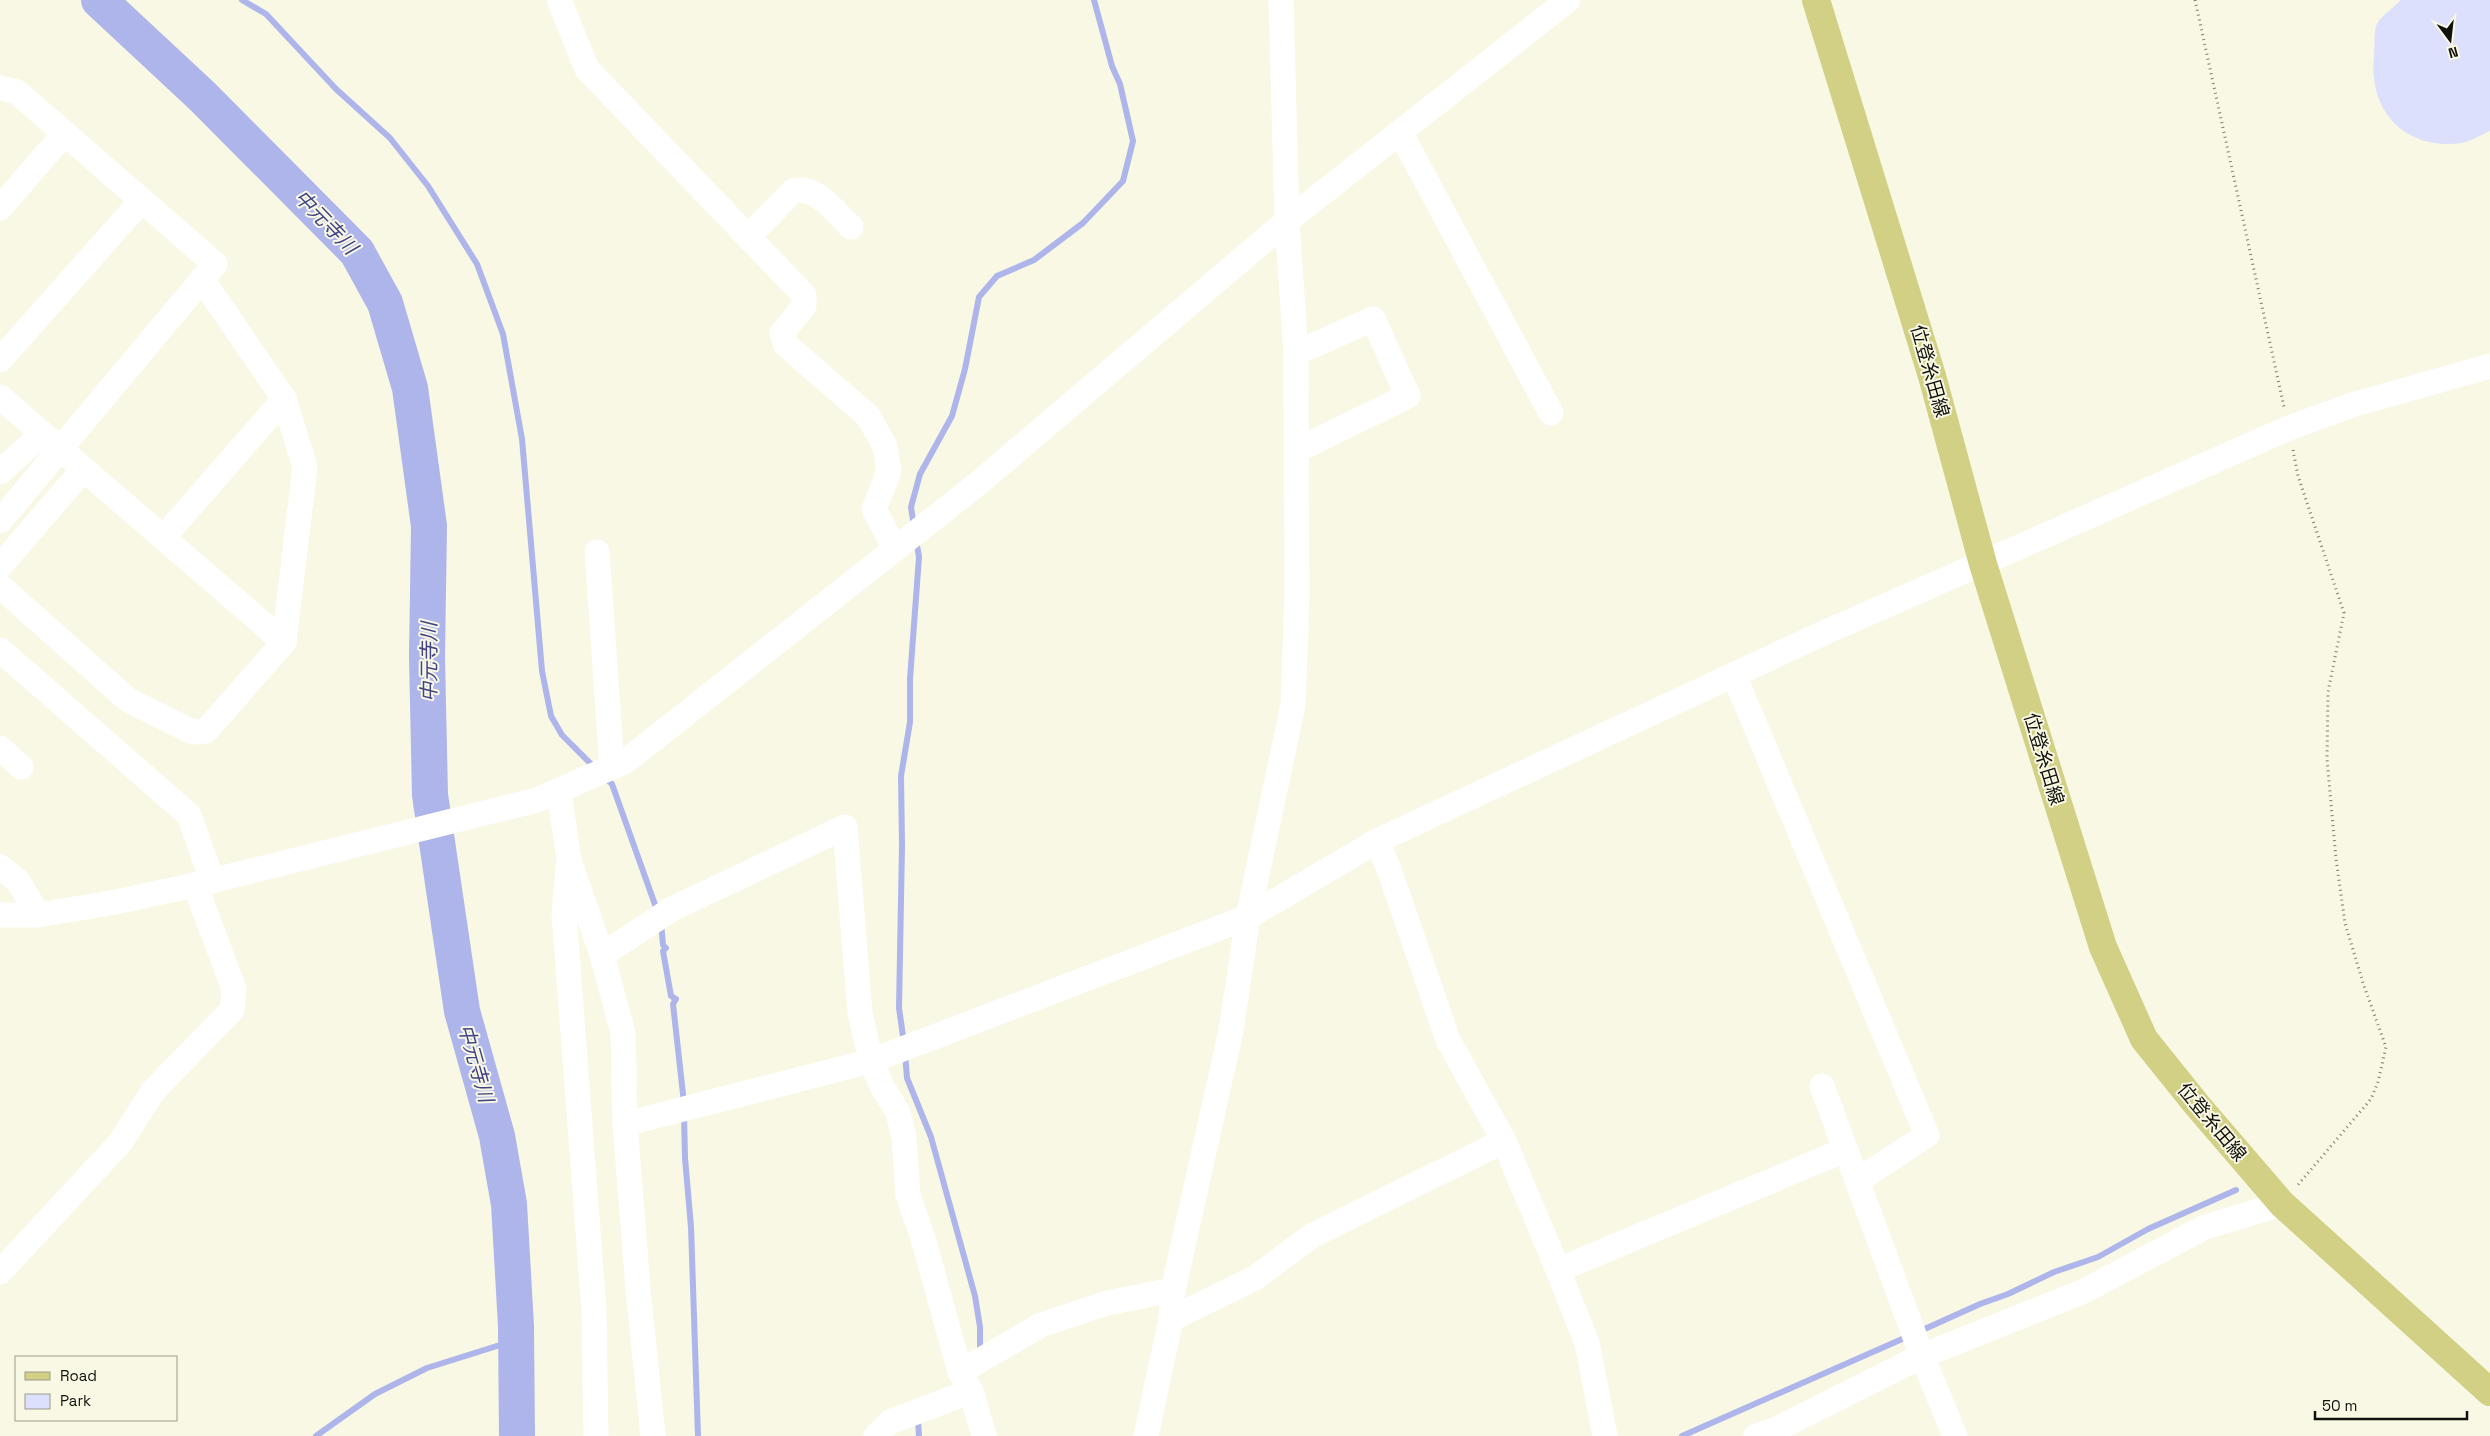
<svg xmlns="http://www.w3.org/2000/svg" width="2490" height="1436" font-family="'Space Grotesk','Noto Sans JP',sans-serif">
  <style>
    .green { fill: #dce0fc }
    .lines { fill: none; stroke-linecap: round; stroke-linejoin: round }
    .stream { stroke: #aeb5ea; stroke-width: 6 }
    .river { stroke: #aeb5ea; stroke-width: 36 }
    .path { stroke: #7c7c70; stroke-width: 3; stroke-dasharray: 1 4; stroke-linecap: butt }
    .minor { stroke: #fff; stroke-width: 25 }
    .major { stroke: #d1d085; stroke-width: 28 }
    .labels { text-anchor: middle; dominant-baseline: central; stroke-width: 4; stroke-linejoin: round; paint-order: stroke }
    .street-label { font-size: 19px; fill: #11110b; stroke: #f8f8e5 }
    .water-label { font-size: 20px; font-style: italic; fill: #414484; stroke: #f8f8e5 }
  </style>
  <rect width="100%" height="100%" fill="#f8f8e5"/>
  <!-- green -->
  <path class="green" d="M2401,0H2490V131C2481,135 2471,141 2462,143C2405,151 2368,111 2374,56C2375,46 2373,29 2378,22C2384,14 2394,7 2401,0Z"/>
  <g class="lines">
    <!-- stream -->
    <g class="stream">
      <path d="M242,0L266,14L336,89L390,138L428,186L477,264L503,334L522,439L542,671L551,716L562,735L595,768"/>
      <path d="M104,6L112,0"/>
      <path d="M914,527L911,507L920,474L952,416L965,369L979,297L997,276L1034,260L1083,223L1123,181L1133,141L1120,84L1112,66L1094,0"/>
      <path d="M604,777L612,784L658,913"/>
      <path d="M661,922L663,945L666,948L663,951L671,996L676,999L673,1004L684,1103"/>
      <path d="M904,1043L899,1008L902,846L901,776L910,722V679L919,557L916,540"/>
      <path d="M905,1053L907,1078L931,1137L975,1296L980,1327V1354"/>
      <path d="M684,1115L685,1158L691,1227L698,1436"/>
      <path d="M1918,1332L1980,1304L2008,1294L2054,1272L2098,1257L2148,1229L2236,1190"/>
      <path d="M316,1436L375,1394L427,1368L516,1340"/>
      <path d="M919,1436L918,1420L921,1418"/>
      <path d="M1682,1436L1909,1336"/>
    </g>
    <!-- river -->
    <path class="river" d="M99,0L202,96L357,252L385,303L410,388L429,526L427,657L430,795L462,1011L497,1136L509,1204L516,1326L517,1436"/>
    <!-- path -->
    <g class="path">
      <path d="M2195,0L2284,407"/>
      <path d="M2293,450L2298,476L2344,613L2328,692L2327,759L2336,859L2345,923L2363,983L2386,1047L2378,1082L2371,1099L2297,1186"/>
    </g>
    <!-- minor -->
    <g class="minor">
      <path d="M559,0L587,69L804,295V306L782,333L786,345L868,416L885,446L889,472L874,509L895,549"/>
      <path d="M0,88L17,92L215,264L0,521"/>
      <path d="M1400,132L1551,413"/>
      <path d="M0,208L65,133"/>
      <path d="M748,237L793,191C816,184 835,212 851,227"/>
      <path d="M202,279L284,399L305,467L284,642"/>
      <path d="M1296,353L1373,319L1408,396L1297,450"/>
      <path d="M0,360L142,200"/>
      <path d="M0,397L284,642L206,731L193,732L128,700L0,586"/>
      <path d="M0,472L42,434"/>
      <path d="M163,538L284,399"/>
      <path d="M597,552L612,767"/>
      <path d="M0,566L83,470"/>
      <path d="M0,650L189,815L212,880"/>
      <path d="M1734,675L1927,1135L1857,1181"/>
      <path d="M0,748L21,767"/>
      <path d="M559,792L569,860L602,955L623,1033L625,1124L638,1289L653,1436"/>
      <path d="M1377,841L1390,872L1448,1040L1504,1141L1558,1270"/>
      <path d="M0,867L18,881L38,915"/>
      <path d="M568,867L564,913L594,1311L596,1436"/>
      <path d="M0,915H38L111,903L195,885L537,800L626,761L975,486L1287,221L1568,0"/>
      <path d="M602,955L672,909L845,827L860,1013L871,1061L883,1088L898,1112L904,1138L908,1195L923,1238L960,1372L971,1391L984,1436"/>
      <path d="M1822,1086L1922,1356L1955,1436"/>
      <path d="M625,1124L871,1061L1248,917L1377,841L1817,636L2289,428L2352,405L2490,366"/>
      <path d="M0,1272L120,1143L153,1091L232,1010L234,989L195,885"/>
      <path d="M1171,1319L1255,1278L1313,1235L1504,1141"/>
      <path d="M960,1372L1041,1325L1107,1303L1173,1290"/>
      <path d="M876,1436L890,1422L971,1391"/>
      <path d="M1146,1436L1171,1319L1173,1290L1231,1031L1248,917L1293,705L1297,597L1296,353L1287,221L1281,0"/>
      <path d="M1605,1436L1587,1343L1558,1270L1845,1150"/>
      <path d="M1756,1436L1777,1429L1922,1356L2084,1291L2205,1227L2282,1204"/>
    </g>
    <!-- major -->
    <path class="major" d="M1816,0L1932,376L1983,564L2103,947L2144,1039L2197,1105L2282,1204L2490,1392"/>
  </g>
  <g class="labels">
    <!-- street labels -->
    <g class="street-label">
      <text transform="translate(1930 371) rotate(74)">位登糸田線</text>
      <text transform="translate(2044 759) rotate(73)">位登糸田線</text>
      <text transform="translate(2212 1122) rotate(50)">位登糸田線</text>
    </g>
    <!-- water labels -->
    <g class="water-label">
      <text transform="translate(326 222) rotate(46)">中元寺川</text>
      <text transform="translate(429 662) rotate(-90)">中元寺川</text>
      <text transform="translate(476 1063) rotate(74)">中元寺川</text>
    </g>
  </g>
  <!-- legend -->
  <rect x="15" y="1356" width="162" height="65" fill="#f8f8e5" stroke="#9c9c8e"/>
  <rect x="25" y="1372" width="25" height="8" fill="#d1d085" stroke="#9c9c8e"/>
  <text x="60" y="1381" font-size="15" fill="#11110b">Road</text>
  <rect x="25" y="1394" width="25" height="15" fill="#dce0fc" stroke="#9c9c8e"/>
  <text x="60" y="1406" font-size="15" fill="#11110b">Park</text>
  <!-- north arrow -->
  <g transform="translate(2450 40) rotate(165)" stroke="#f8f8e5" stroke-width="4" paint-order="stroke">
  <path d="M0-4L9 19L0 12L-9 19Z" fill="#11110b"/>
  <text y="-8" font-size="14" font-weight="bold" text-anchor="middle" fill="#11110b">N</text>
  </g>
  <!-- scale -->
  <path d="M2315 1411v8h152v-8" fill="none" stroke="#11110b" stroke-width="2.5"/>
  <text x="2322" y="1411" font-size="15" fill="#11110b" stroke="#f8f8e5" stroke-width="4" paint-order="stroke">50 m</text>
</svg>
